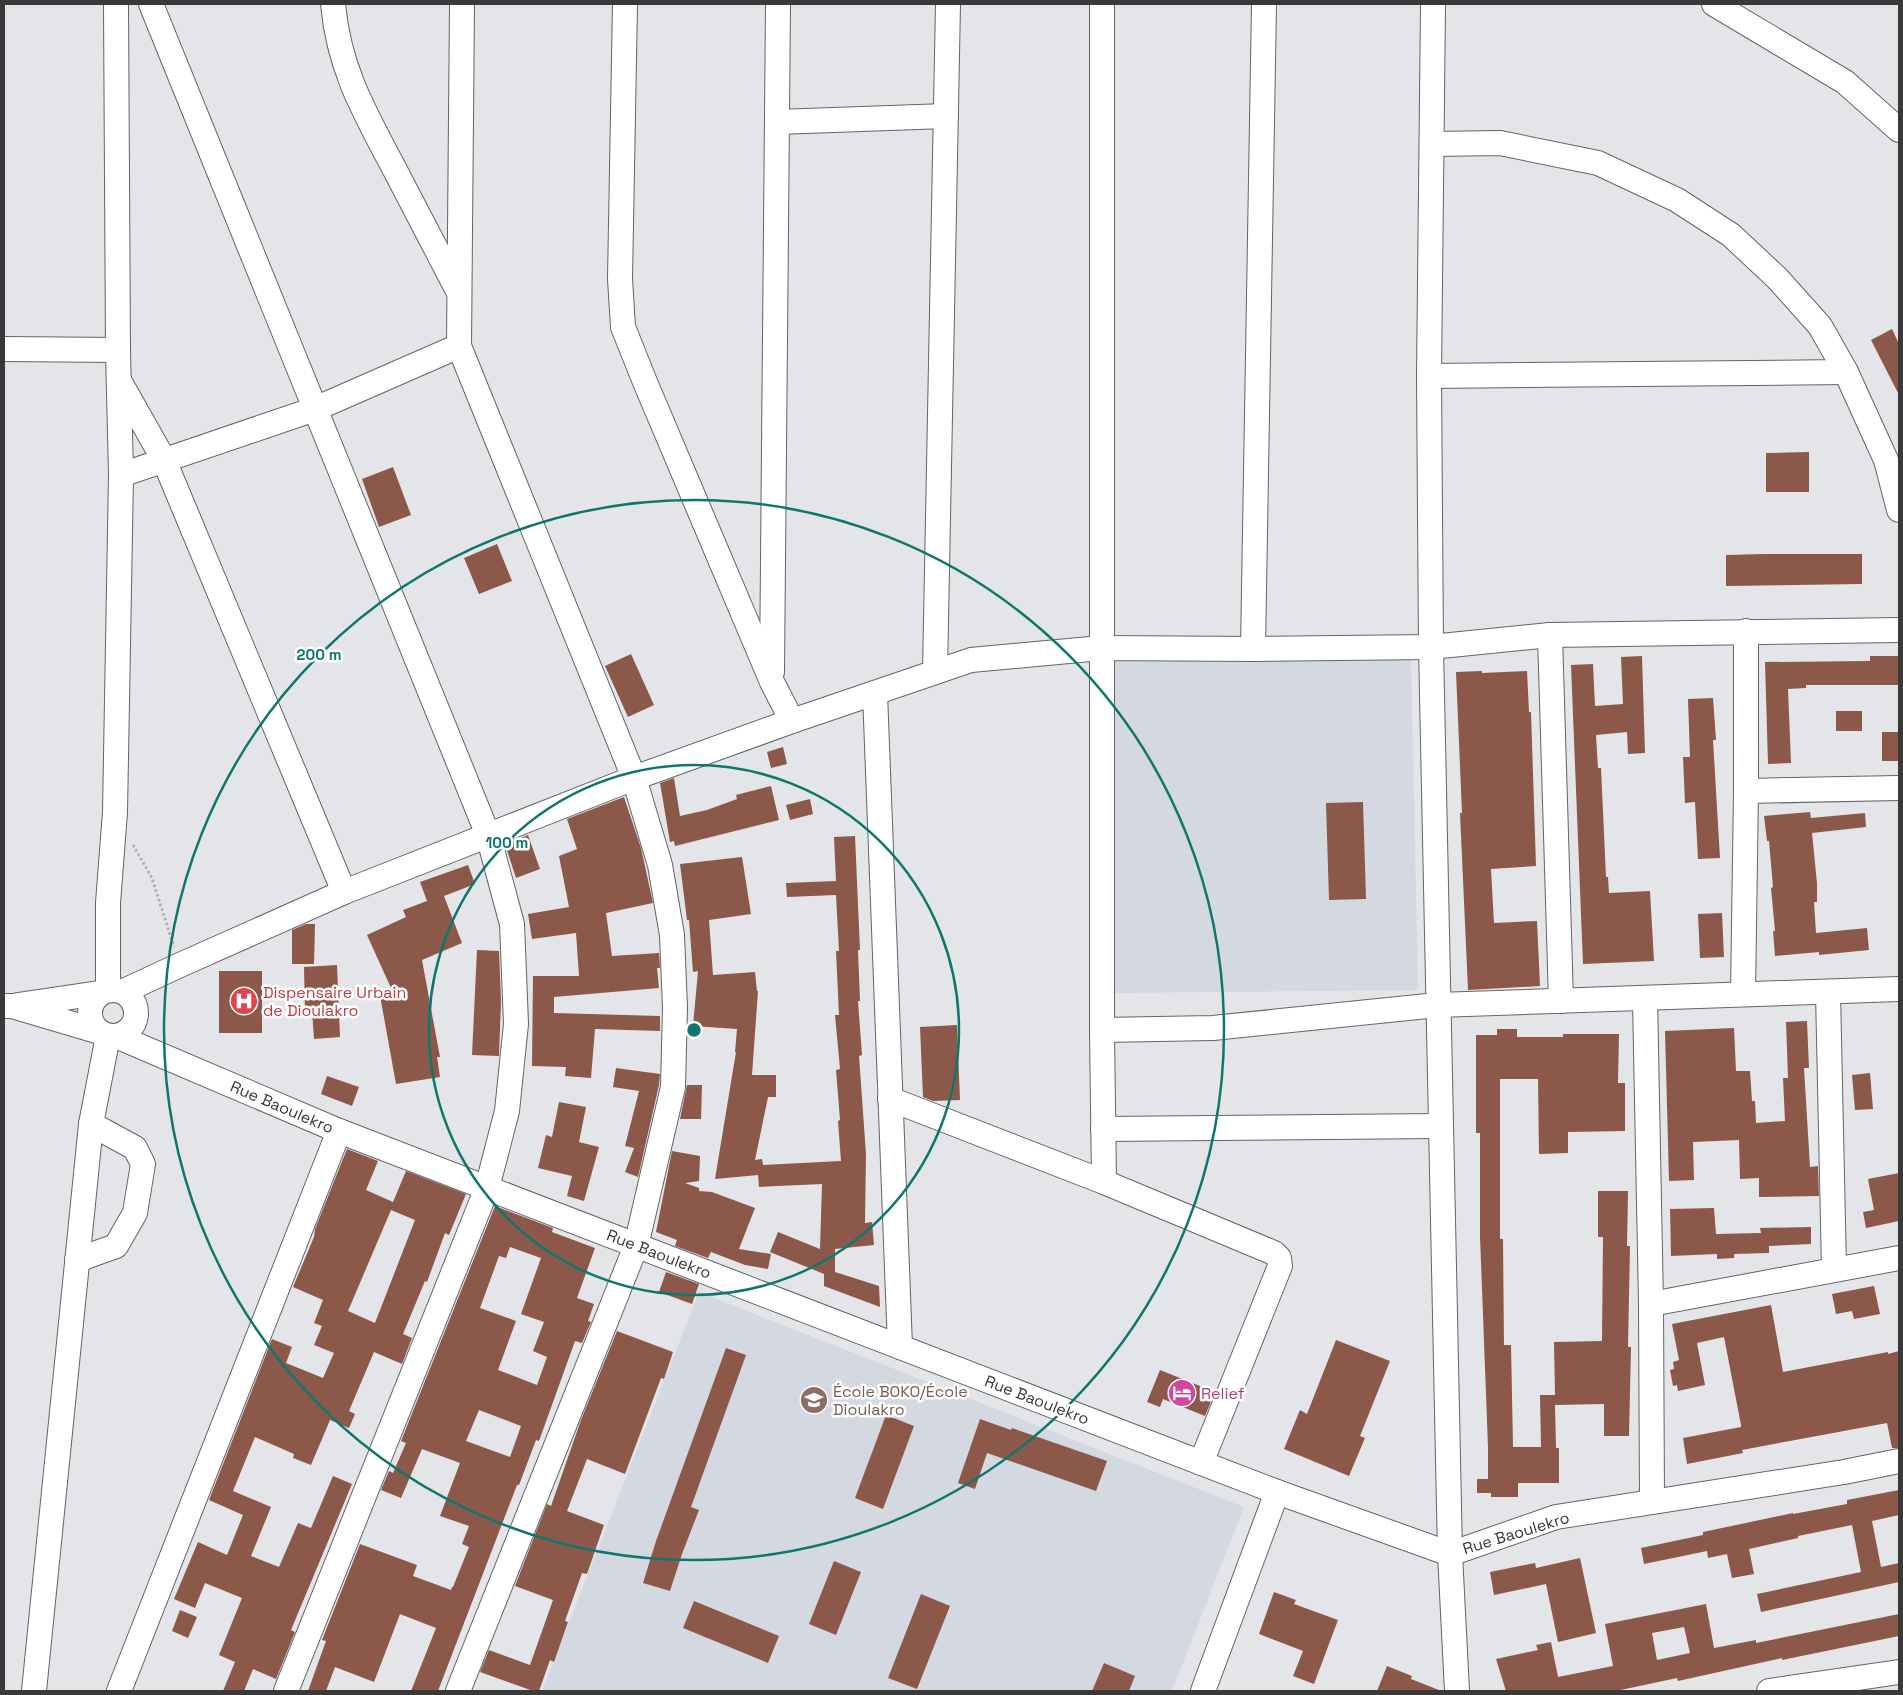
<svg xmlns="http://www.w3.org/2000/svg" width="1903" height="1695" font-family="'Space Grotesk',sans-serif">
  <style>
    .built { fill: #d4d8e1 }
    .building { fill: #8b584a; fill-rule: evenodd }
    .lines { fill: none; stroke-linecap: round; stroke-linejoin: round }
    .minor-casing { stroke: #636466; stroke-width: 26 }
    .path { stroke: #afb0b2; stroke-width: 3; stroke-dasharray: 2.5 2.5; stroke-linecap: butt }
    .minor { stroke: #fff; stroke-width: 24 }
    .ring { fill: none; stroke: #0f766e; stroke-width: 2.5 }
    .labels { text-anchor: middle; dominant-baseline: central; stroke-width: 5; stroke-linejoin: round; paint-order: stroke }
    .health-label { font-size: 16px; fill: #be3a42; stroke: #fff; text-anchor: start }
    .street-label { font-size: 16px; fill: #39393a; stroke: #fff }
    .education-label { font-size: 16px; fill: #785e54; stroke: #fff; text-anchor: start }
    .hotel-label { font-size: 16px; fill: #b23c85; stroke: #fff; text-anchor: start }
    .centre { fill: #0f766e; stroke: #fff; stroke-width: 2.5 }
    .ring-label { font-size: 15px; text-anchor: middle; font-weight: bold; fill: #0f766e; stroke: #fff; stroke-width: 5; stroke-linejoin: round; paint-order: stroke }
  </style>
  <rect width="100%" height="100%" fill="#e4e5e8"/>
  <!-- built -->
  <g class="built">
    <path d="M1411,655L1418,990L1113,993L1105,656Z"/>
    <path d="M699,1292L1244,1507L1172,1691H542Z"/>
  </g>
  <!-- building -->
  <g class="building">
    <path d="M1892,329L1899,344V395L1871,340Z"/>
    <path d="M1809,452V492H1766V453Z"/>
    <path d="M393,467L411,515L379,527L362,479Z"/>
    <path d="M497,544L512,581L479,594L464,558Z"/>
    <path d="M1764,554H1862V584L1726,586V555Z"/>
    <path d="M631,654L654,705L628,717L605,666Z"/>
    <path d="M1642,656L1645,753L1628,754L1627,732L1596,735L1598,768H1601L1606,877H1608L1609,893L1650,891L1654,961L1583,964L1571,665L1593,664L1595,706L1623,704L1621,657Z"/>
    <path d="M1870,656H1899V685H1806V688L1788,689L1791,763L1768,764L1765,662L1870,661Z"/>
    <path d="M1482,671V673L1527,671L1529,712H1531L1536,866L1491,869L1494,923L1537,921L1540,986L1468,990L1460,813H1462L1456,672Z"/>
    <path d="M1713,698L1716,740H1713L1720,858L1698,859L1695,802L1685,803L1683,757H1690L1688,699Z"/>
    <rect x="1836" y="711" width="26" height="20"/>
    <rect x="1882" y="732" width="17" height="29"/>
    <path d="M783,747L787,764L771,768L767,752Z"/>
    <path d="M674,778L680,816L707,810L737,799L736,795L771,786L779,820L675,846L674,841L670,842L660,783Z"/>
    <path d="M624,797L641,848L653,903L606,913L612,956L659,953L660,968H657L659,988L554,997V1013L660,1016V1031L595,1029L591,1078L565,1076L566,1067L532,1066L533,976H579L576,933L532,939L528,914L569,907L559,856L577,849L567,819Z"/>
    <path d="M810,799L813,814L790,820L786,805Z"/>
    <path d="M1363,802L1366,899L1329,900L1326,803Z"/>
    <path d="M1810,812L1811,818L1865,813L1866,827L1812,833L1817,883V902H1814L1816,933L1867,928L1869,950L1819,955V952L1775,956L1773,931H1775L1771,888L1773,887L1769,841H1767L1764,816Z"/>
    <path d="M528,835L540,869L516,878L505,844Z"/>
    <path d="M855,836L860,950H858L860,1001H858L862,1055L859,1056L866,1154L865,1223L872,1222L874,1245L835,1249V1272L879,1286L880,1307L824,1286V1274L770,1252L778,1232L820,1249L822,1184L759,1187L758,1175L715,1179L736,1052H735L737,1029L693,1026L698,971L693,972L689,920H687L680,864L742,857L751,914L709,920L713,975L755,972L757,991H758L752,1075H776V1097H768L755,1160L762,1159L763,1165L841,1161L838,1121L840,1120L836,1070L840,1069L835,1015H839L836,951H839L836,895L787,897L786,883L836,881L834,837Z"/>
    <path d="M468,865L475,884L444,896L462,943L422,960L440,1057H437L440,1077L396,1084L379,990L391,988L367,935L406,917L403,910L427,901L420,882Z"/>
    <path d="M1722,913L1724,957L1700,958L1698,914Z"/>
    <path d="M306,924H315L314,964H292V930Z"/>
    <path d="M477,950L499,951L501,1001L499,1056L472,1055Z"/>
    <path d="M337,965L340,1037L314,1039L312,1011H305L304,967Z"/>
    <rect x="219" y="971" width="43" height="62"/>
    <path d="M1807,1021L1809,1068H1804L1810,1167L1818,1166L1819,1196L1759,1197V1178L1740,1179L1739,1140L1693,1142L1694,1180L1669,1181L1665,1031L1734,1028L1736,1071H1750L1752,1101H1755L1756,1123L1785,1121L1783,1078H1788L1786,1022Z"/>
    <path d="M957,1025L960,1100L933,1101L923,1097L920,1027Z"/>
    <path d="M1497,1029H1517V1037H1563V1034H1619L1618,1083H1625V1131L1568,1132V1153L1539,1154L1538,1079H1500V1239H1503L1504,1345H1511L1513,1447H1541L1540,1395H1555L1554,1342L1602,1341L1603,1237H1598V1191H1628L1627,1246H1630L1628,1347H1631L1629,1436H1604V1404L1555,1405L1556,1448H1559V1483H1518V1497H1491V1493H1477V1479H1488V1447L1480,1236V1133H1476V1035H1497Z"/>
    <path d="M616,1068L660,1074L659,1085L638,1177L625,1172L634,1148L625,1146L639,1091L613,1087Z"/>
    <path d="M1870,1073L1873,1109L1855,1110L1852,1075Z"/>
    <path d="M327,1076L359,1087L352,1106L321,1094Z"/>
    <path d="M687,1085H702L701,1119H680Z"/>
    <path d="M559,1102L586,1107L579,1142L599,1147L584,1201L567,1196L572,1176L538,1168L546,1135L552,1137Z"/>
    <path d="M347,1149L378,1161L366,1190L393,1202L406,1171L466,1194L449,1235L445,1233L427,1282L425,1281L403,1334L412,1338L402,1364L374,1352L349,1411L355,1414L349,1428L330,1420L311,1465L293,1458L294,1454L255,1437L233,1491L271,1507L251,1556L279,1567L298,1523L311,1528L333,1476L352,1484L291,1630L295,1632L276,1679L253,1669L244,1691H223L235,1662L219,1655L242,1598L205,1583L195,1608L174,1599L198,1542L227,1555L243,1515L209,1500L272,1339L292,1347L286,1363L323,1378L334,1353L314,1345L322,1326L314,1323L323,1300L293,1287L314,1237L315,1229ZM391,1210L415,1220L375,1323L348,1311Z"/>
    <path d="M672,1151L700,1156L699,1181L685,1183L699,1188V1191L712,1192L755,1208L739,1249L771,1254L768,1269L745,1265L711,1252L708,1258L675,1246L677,1240L656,1232Z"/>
    <path d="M1899,1173V1221L1866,1228L1863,1212L1874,1210L1868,1179Z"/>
    <path d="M495,1206L553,1228L552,1232L595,1248L577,1298L594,1304L588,1321L591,1322L582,1343L575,1341L539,1441L536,1440L519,1485H517L438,1691H411L436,1628L400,1614L374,1682L335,1667L326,1691H308L326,1641L322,1640L360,1544L417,1565L413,1576L451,1590L452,1587H453L469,1547L462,1544L469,1526L440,1516L460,1463L422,1449L401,1498L381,1490L389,1471L393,1473L406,1443L401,1441ZM510,1247L541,1258L521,1314L544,1322L533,1351L547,1357L537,1385L498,1370L516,1321L480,1308L499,1256L506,1258ZM479,1410L521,1426L510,1457L466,1441Z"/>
    <path d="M1714,1208L1716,1234L1761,1233L1760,1228L1811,1227V1244L1769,1246V1253L1734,1254V1258L1717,1259V1254L1671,1256L1670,1209Z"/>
    <path d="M666,1272L699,1284L692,1304L659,1292Z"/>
    <path d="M1874,1286L1880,1314L1854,1319L1852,1311L1836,1314L1832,1294Z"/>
    <path d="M1771,1305L1783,1372L1888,1352V1354L1899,1351V1448H1892L1887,1423L1779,1443L1742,1450L1743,1453L1687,1464L1683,1438L1741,1427V1425L1724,1337L1697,1343L1705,1385L1678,1391L1677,1385L1673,1386L1670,1370L1674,1369L1673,1362L1679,1360L1672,1324Z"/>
    <path d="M617,1331L673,1352L664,1379L661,1378L625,1474L587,1459L567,1511L604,1525L587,1574L582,1573L565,1621L568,1622L554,1662L550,1660L539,1691H533L480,1672L489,1650L530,1665L553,1600L515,1586L547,1504L551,1506L581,1420Z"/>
    <path d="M1336,1340L1390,1361L1360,1436L1365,1438L1349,1476L1284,1449L1300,1410L1307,1414Z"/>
    <path d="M726,1348L746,1355L691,1507L699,1510L682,1554L670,1591L643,1583L656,1541Z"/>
    <path d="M1160,1370L1215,1392L1205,1416L1163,1399L1160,1407L1147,1402Z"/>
    <path d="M886,1415L914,1426L883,1509L855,1498Z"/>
    <path d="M980,1419L1011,1430L1012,1428L1107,1461L1096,1491L987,1453L975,1489L958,1483Z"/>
    <path d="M1899,1490V1515L1872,1521L1881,1567L1899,1563V1582L1761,1612L1757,1594L1861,1572L1852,1525L1798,1536V1538L1749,1549L1754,1574L1732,1578L1727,1554L1708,1558L1707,1551L1644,1564L1641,1548L1703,1535V1532L1793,1513V1514L1847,1504V1500Z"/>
    <path d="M1580,1558L1596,1633L1558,1642L1546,1584L1494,1595L1490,1572L1535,1563L1536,1568Z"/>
    <path d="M834,1561L861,1572L836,1635L809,1624Z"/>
    <path d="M1274,1592L1296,1600L1294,1604L1338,1620L1314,1684L1293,1676L1303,1651L1259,1634Z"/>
    <path d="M921,1594L950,1606L917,1689L888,1678Z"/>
    <path d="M694,1601L779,1636L768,1663L683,1628Z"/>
    <path d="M1706,1604L1714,1648L1756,1640V1643L1899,1614V1636L1782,1660V1658L1678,1681L1677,1678L1616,1691H1506L1496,1659L1538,1650L1536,1645L1551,1642L1558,1677L1613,1666L1605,1624ZM1684,1627L1690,1653L1657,1660L1652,1633Z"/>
    <path d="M180,1610L197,1617L188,1638L172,1631Z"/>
    <path d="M1104,1663L1135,1676L1129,1691H1092Z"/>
    <path d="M1387,1666L1412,1676L1411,1679L1439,1690L1438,1691H1377Z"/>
  </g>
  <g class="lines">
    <defs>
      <g id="minor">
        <path d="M151,4L488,835L512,924L516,1024L507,1111L487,1188L286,1691"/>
        <path d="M333,4C339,70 365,113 395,170C416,210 436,249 457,289"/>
        <path d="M625,4L620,279L623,327L645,382L772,682L792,721"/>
        <path d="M1102,4V1030L1104,1182"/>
        <path d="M1433,4L1429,376L1431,647L1450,1554L1457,1691"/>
        <path d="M1714,4L1845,82L1899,130"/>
        <path d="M777,122L946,116"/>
        <path d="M1432,144L1500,143L1598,163L1677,200L1731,235L1777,278L1820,326L1846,372L1886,460L1899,510"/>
        <path d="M4,349L118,350"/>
        <path d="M1429,376L1846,372"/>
        <path d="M121,384L164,460L344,892"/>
        <path d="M121,475L315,409L459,346"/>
        <path d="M1550,635L1561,1001"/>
        <path d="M1253,649L1264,4"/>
        <path d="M772,672L778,4"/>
        <path d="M935,672L948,4"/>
        <path d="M875,693L900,1347"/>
        <path d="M1746,791L1899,788"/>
        <path d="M108,989V903L115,812L116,757L121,475L118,350L116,4"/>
        <circle cx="113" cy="1013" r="23"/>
        <path d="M124,991L180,965L344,892L634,778L792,721L971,660L1101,648L1253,649L1431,647L1550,635L1899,630"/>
        <path d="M1828,992L1834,1269"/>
        <path d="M1743,994L1746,791V631"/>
        <path d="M1645,998L1651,1304L1652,1501"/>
        <path d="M18,1005L99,993"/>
        <path d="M4,1006H12L100,1032"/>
        <path d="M1102,1030L1213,1028L1437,1005L1899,989"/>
        <path d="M116,1036L339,1131L1277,1492L1450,1554L1556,1517L1844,1472L1899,1461"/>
        <path d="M890,1099L1104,1182L1274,1253L1279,1258L1280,1266L1201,1463"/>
        <path d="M1103,1129L1440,1126"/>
        <path d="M77,1260L116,1246L135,1213L143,1164L135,1148L91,1124"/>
        <path d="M1651,1304L1899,1258"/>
        <path d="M34,1691L91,1124L108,1036"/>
        <path d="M119,1691L339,1131"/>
        <path d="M458,1691L636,1246L673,1087L675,1008L672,935L660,865L634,778L459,346L462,4"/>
        <path d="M1203,1691L1277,1492"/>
        <path d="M1769,1691L1899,1672"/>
      </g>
    </defs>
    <!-- minor casing -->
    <use href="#minor" class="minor-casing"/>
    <!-- path -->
    <path class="path" d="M133,845L152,878L174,947"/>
    <!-- minor -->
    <use href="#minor" class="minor"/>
  </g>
  <!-- distance rings -->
  <g class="ring">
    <circle cx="694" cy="1030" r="265"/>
    <circle cx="694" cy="1030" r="530"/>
  </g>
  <!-- icons -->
  <defs>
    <symbol id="hospital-disc" viewBox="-11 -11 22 22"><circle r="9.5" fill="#e0444e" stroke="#fff"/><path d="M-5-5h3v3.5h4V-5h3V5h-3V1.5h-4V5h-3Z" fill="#fff"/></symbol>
    <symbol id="hotel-disc" viewBox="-11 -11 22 22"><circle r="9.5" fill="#d1479c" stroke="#fff"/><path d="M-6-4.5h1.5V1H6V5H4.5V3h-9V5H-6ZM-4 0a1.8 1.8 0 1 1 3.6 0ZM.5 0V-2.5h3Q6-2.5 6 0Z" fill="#fff"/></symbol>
    <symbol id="school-disc" viewBox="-11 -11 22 22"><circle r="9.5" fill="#8d6e63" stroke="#fff"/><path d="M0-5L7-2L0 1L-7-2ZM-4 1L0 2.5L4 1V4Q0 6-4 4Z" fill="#fff"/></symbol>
  </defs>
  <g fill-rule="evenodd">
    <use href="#hospital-disc" x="228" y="985" width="32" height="32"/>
    <use href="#hotel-disc" x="1166" y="1377" width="32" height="32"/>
    <use href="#school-disc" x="798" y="1384" width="32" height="32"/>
  </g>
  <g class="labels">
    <!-- health labels -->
    <g class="health-label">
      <text x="263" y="992">Dispensaire Urbain<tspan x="263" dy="18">de Dioulakro</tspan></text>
    </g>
    <!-- street labels -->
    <g class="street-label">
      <text transform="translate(282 1107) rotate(23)">Rue Baoulekro</text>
      <text transform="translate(659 1254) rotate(21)">Rue Baoulekro</text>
      <text transform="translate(1037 1400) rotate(21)">Rue Baoulekro</text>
      <text transform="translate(1516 1533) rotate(-17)">Rue Baoulekro</text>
    </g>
    <!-- education labels -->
    <g class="education-label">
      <text x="833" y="1391">École BOKO/École<tspan x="833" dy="18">Dioulakro</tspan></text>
    </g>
    <!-- hotel labels -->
    <g class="hotel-label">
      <text x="1201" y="1393">Relief</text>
    </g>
  </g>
  <circle cx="694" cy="1030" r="8" class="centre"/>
  <g class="ring-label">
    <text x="319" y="660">200 m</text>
    <text x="507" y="848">100 m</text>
  </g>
  <!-- border -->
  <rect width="1903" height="1695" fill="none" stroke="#39393a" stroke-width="10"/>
</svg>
